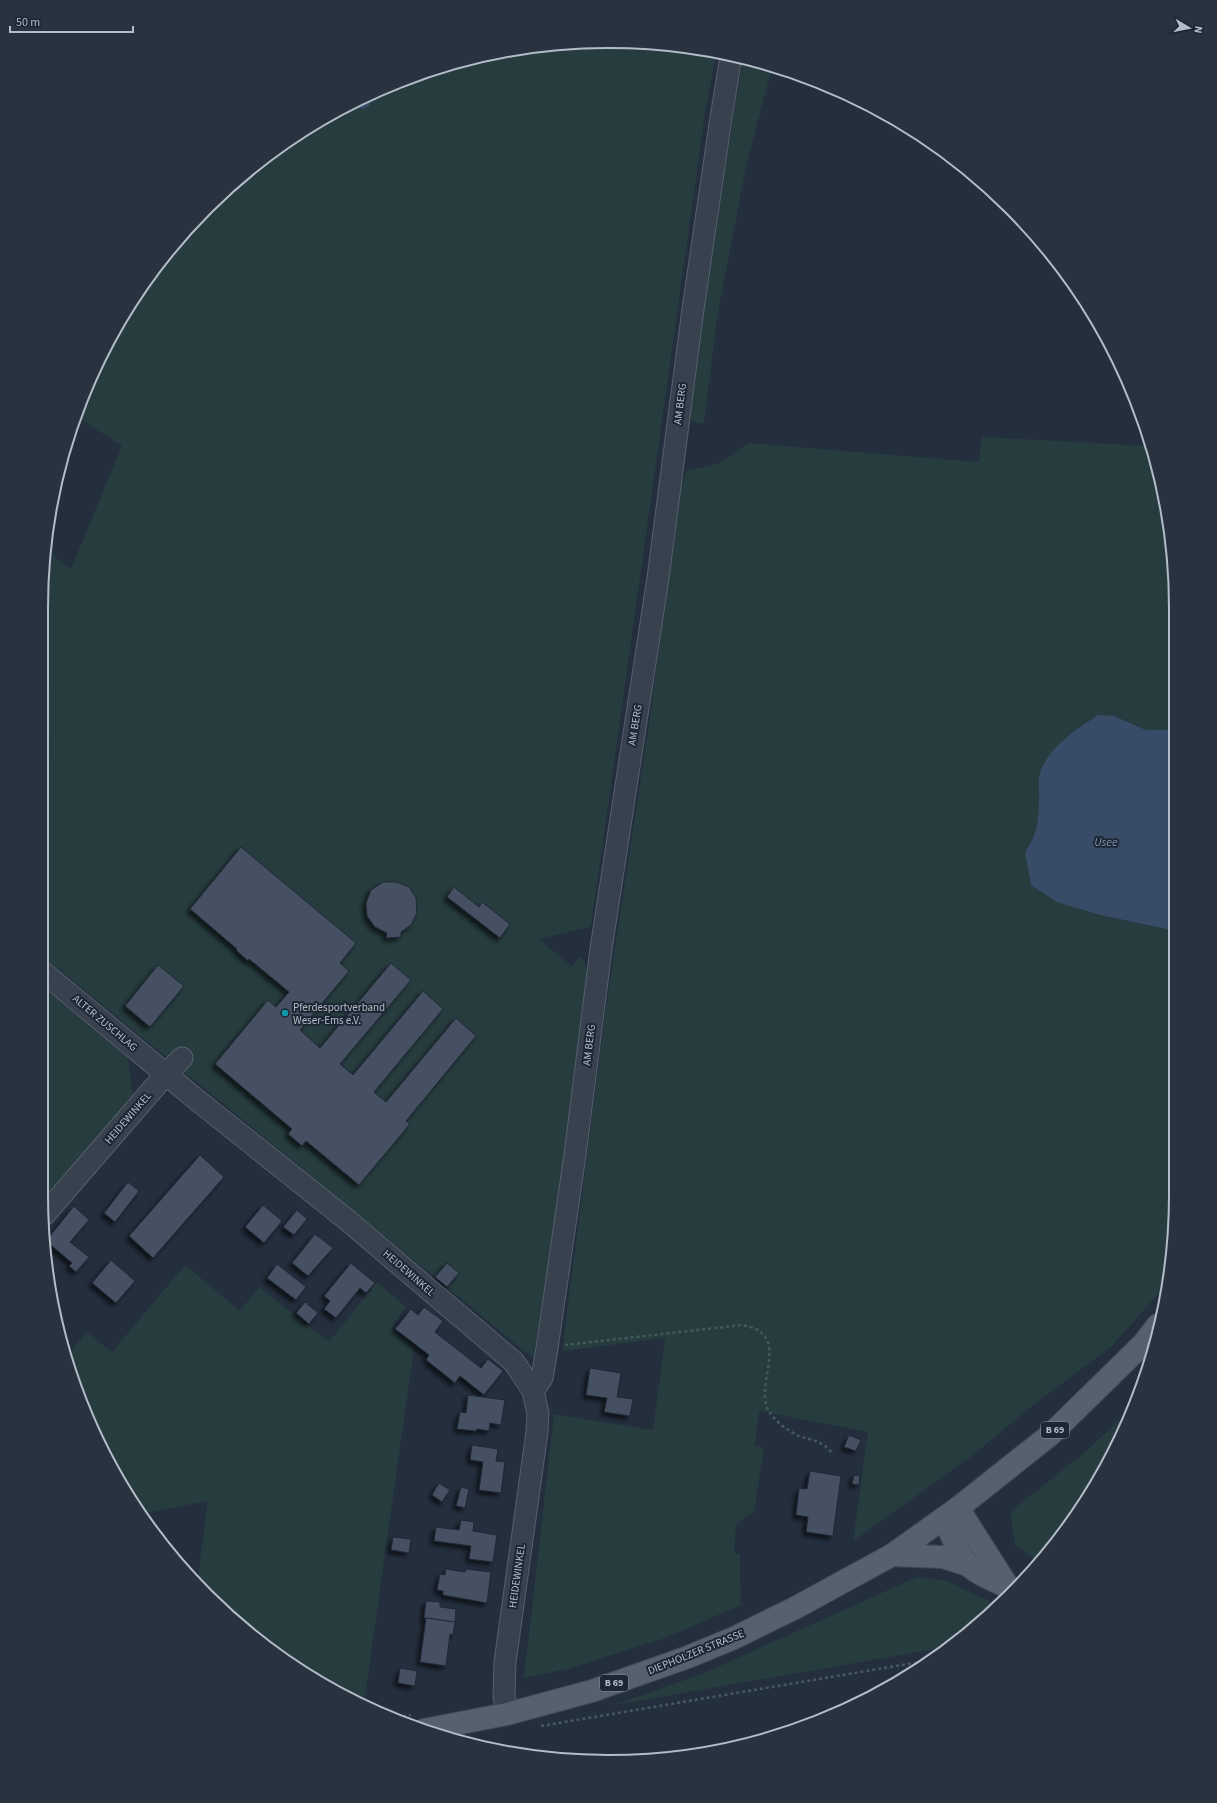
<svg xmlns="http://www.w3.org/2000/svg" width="1217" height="1803" font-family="'Source Sans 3',sans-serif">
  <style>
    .green { fill: #263c3f }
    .water { fill: #394c67 }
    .building { fill: #455162; stroke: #1f2835; filter: url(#shadow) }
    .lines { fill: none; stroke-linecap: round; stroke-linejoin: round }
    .minor-casing { stroke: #565f6c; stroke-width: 23 }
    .major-casing { stroke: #414a57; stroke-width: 24 }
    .path { stroke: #44595c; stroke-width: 2.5; stroke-dasharray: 3 3; stroke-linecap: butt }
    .minor { stroke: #38414e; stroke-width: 21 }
    .major { stroke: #56606e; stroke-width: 22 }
    .culture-dot { fill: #0f9aa8; stroke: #1d2633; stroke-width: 1.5 }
    .labels { text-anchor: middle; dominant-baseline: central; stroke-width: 4; stroke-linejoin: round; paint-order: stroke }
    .shield { fill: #1d2633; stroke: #878f9c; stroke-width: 1 }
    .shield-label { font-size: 10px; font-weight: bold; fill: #b4bcc9 }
    .street-label { font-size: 11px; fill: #b4bcc9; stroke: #1d2633 }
    .poi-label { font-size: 11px; fill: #b4bcc9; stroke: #1d2633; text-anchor: start }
    .water-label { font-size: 12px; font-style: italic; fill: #7c92b1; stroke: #1d2633 }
    .rim { fill: none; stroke: #b4bcc9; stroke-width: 2 }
  </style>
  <defs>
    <filter id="shadow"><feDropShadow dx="-3.5" dy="3.5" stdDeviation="2" flood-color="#0009"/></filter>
  </defs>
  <rect width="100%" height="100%" fill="#242f3e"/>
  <!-- green -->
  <g class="green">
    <path d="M608,41L716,52L705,114L591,927L539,939L572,967L579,957L585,962L588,975L567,1151L533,1358L44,957L41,609L47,551L71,569L122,446L79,418L100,357L158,263L207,207L293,137L349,107L363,109L369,106L374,93L391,84L498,52Z"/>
    <path d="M743,59L772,68L747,162L718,312L704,424L694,422L687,416L702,308Z"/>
    <path d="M982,437L1149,446L1165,498L1176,608V730H1146L1114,716L1040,774C1039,805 1042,825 1025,853L1100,915L1176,931V1194L1167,1284L1111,1347L1032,1406L973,1455L853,1541L868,1432L759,1411L755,1446L764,1448L754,1511L736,1525L734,1553L740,1554L741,1605L665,1638L571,1668L524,1678L554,1414L653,1430L665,1338L562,1351L607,1000L650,718L679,489L687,471L720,463L748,443L979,462Z"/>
    <path d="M44,989L128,1058L133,1096L45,1196Z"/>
    <path d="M185,1265L240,1311L259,1287L329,1342L377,1282L406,1307L391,1328L414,1348L364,1703L263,1645L197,1583L208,1501L140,1514L71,1377L66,1357L87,1332L112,1352Z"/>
    <path d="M1129,1411L1117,1446L1059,1540L1039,1562L1015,1545L1010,1512L1085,1452Z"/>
    <path d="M917,1577L947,1581L997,1605L942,1648L614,1705L702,1674Z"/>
  </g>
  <!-- water -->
  <g class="water">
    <path d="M374,93L369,106L363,109L349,107Z"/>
    <path d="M1098,715L1114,716L1146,730H1176V931L1100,915L1057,902L1031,885L1025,853C1038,832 1039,819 1039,794C1039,788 1038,779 1040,773C1049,746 1076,730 1098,715Z"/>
  </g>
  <!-- building -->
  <g class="building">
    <path d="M71,440V453L63,465Z"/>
    <path d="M241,847L356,943L340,963L349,971L300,1030L320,1048L391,963L411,980L340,1064L353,1075L423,991L443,1009L374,1092L386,1102L456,1018L476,1036L406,1121L410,1124L359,1185L306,1141L302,1146L288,1134L292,1129L215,1064L268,1000L276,1007L289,992L249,959L248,961L236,950L237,949L190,909Z"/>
    <path d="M383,882H397L409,887L416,898L417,913L411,925L401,932V937L386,938L387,933L375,927L367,916L366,903L371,890Z"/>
    <path d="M454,887L479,907L482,902L510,924L500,938L447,897Z"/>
    <path d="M158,965L184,986L150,1027L125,1006Z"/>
    <path d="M200,1155L224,1177L153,1258L129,1236Z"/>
    <path d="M128,1182L139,1191L115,1222L104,1213Z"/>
    <path d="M263,1205L282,1221L264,1243L245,1227Z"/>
    <path d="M74,1206L89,1220L70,1242L89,1257L76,1272L69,1266L72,1263L46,1241Z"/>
    <path d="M297,1210L307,1219L294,1235L283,1227Z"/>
    <path d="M315,1234L333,1248L308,1276L292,1263Z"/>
    <path d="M111,1260L135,1281L116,1303L92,1283Z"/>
    <path d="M351,1263L375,1283L366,1293L360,1288L336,1318L324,1309L330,1301L324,1296Z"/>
    <path d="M447,1263L459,1273L447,1287L435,1277Z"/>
    <path d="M277,1264L306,1287L296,1300L267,1278Z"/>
    <path d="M305,1302L318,1313L309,1324L296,1313Z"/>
    <path d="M424,1307L443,1321L435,1332L481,1368L488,1359L503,1371L484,1395L460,1376L455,1383L426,1360L429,1355L395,1329L411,1309L418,1315Z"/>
    <path d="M590,1368L621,1373L617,1397L633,1399L630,1416L604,1412L607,1398L586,1395Z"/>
    <path d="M468,1395L505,1400L501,1425L490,1423L489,1431L477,1429L476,1431L457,1429L460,1412L466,1413Z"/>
    <path d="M849,1435L861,1440L856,1451L844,1447Z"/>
    <path d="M472,1445L498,1449L496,1461L505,1462L501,1493L479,1490L483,1462L470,1460Z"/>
    <path d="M810,1471L841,1476L833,1536L806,1532L808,1517L796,1515L799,1488L807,1489Z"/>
    <path d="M854,1475L860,1476L859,1485L852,1484Z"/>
    <path d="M439,1483L450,1490L442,1502L432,1495Z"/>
    <path d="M461,1487L469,1489L465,1508L456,1506Z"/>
    <path d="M461,1520L474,1522L473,1531L497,1535L493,1562L469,1559L471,1546L434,1541L436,1527L459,1530Z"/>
    <path d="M393,1537L411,1539L409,1553L391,1550Z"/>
    <path d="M446,1569L465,1572L466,1569L491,1572L487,1603L443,1595V1591L437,1590L440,1574L445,1575Z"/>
    <path d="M426,1601L440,1602V1607L456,1609L455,1622L424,1618Z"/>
    <path d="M426,1618L455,1622L453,1635L450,1634L446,1666L420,1662Z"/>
    <path d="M400,1668L417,1671L415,1686L398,1683Z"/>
  </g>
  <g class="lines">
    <defs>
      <g id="minor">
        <path d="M44,973L197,1100L346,1219L514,1362L533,1391L538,1413L537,1432L505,1662L504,1696L507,1714"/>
        <path d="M45,1214L166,1074L182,1058"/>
        <path d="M533,1391L542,1378L547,1348L575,1155L601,949L658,578L693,309L721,118L731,56"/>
      </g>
      <g id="major">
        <path d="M958,1508L1008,1587"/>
        <path d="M944,1518C950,1531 959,1556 968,1565C978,1575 1002,1584 1015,1590"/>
        <path d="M892,1555L943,1557L968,1565"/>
        <path d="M424,1730L507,1714L592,1691L688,1657L734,1638L795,1608L892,1555L958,1508L1050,1435L1143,1344L1158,1325"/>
      </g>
    </defs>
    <!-- minor casing -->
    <use href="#minor" class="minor-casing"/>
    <!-- major casing -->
    <use href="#major" class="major-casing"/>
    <!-- path -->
    <g class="path">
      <path d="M565,1345L742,1325C790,1333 759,1375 766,1404C769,1418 789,1432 801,1437C808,1439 816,1440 822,1444C826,1446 830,1451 833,1454"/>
      <path d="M391,1718L411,1715"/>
      <path d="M541,1726L925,1661"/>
    </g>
    <!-- minor -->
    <use href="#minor" class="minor"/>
    <!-- major -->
    <use href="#major" class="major"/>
  </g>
  <!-- markers -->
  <circle class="culture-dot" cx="285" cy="1013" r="4"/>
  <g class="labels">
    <!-- shield labels -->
    <g class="shield">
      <rect x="1041" y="1422" width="28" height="16" rx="3"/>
      <rect x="600" y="1675" width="28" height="16" rx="3"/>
    </g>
    <g class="shield-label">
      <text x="1055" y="1430">B 69</text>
      <text x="614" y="1683">B 69</text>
    </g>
    <!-- street labels -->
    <g class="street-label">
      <text transform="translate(680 404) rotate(-83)">AM BERG</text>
      <text transform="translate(635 725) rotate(-81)">AM BERG</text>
      <text transform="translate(105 1023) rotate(40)">ALTER ZUSCHLAG</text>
      <text transform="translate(589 1045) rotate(-83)">AM BERG</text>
      <text transform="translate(128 1118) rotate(-49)">HEIDEWINKEL</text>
      <text transform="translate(409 1273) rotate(41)">HEIDEWINKEL</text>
      <text transform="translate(517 1576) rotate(-82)">HEIDEWINKEL</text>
      <text transform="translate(696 1652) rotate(-22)">DIEPHOLZER STRASSE</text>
    </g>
    <!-- poi labels -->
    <g class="poi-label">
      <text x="293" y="1007">Pferdesportverband<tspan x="293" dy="13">Weser-Ems e.V.</tspan></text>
    </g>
    <!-- water labels -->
    <g class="water-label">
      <text x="1106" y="842">Usee</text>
    </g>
  </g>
  <!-- crop -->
  <path d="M0 0H1217V1803H0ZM608 48H609A560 560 0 0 1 1169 608V1195A560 560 0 0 1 609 1755H608A560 560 0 0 1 48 1195V608A560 560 0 0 1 608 48Z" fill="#29323f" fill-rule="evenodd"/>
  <path class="rim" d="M608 48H609A560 560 0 0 1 1169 608V1195A560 560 0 0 1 609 1755H608A560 560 0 0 1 48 1195V608A560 560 0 0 1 608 48Z"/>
  <!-- north arrow -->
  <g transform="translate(1189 28) rotate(100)" stroke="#1d2633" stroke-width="3" paint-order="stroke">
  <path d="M0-3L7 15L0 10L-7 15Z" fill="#b4bcc9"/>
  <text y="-6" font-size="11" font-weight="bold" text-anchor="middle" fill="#b4bcc9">N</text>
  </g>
  <!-- scale -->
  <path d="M10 26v6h123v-6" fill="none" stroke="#b4bcc9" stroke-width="2"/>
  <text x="16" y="26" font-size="12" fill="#b4bcc9" stroke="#1d2633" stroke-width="3" paint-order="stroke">50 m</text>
</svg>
